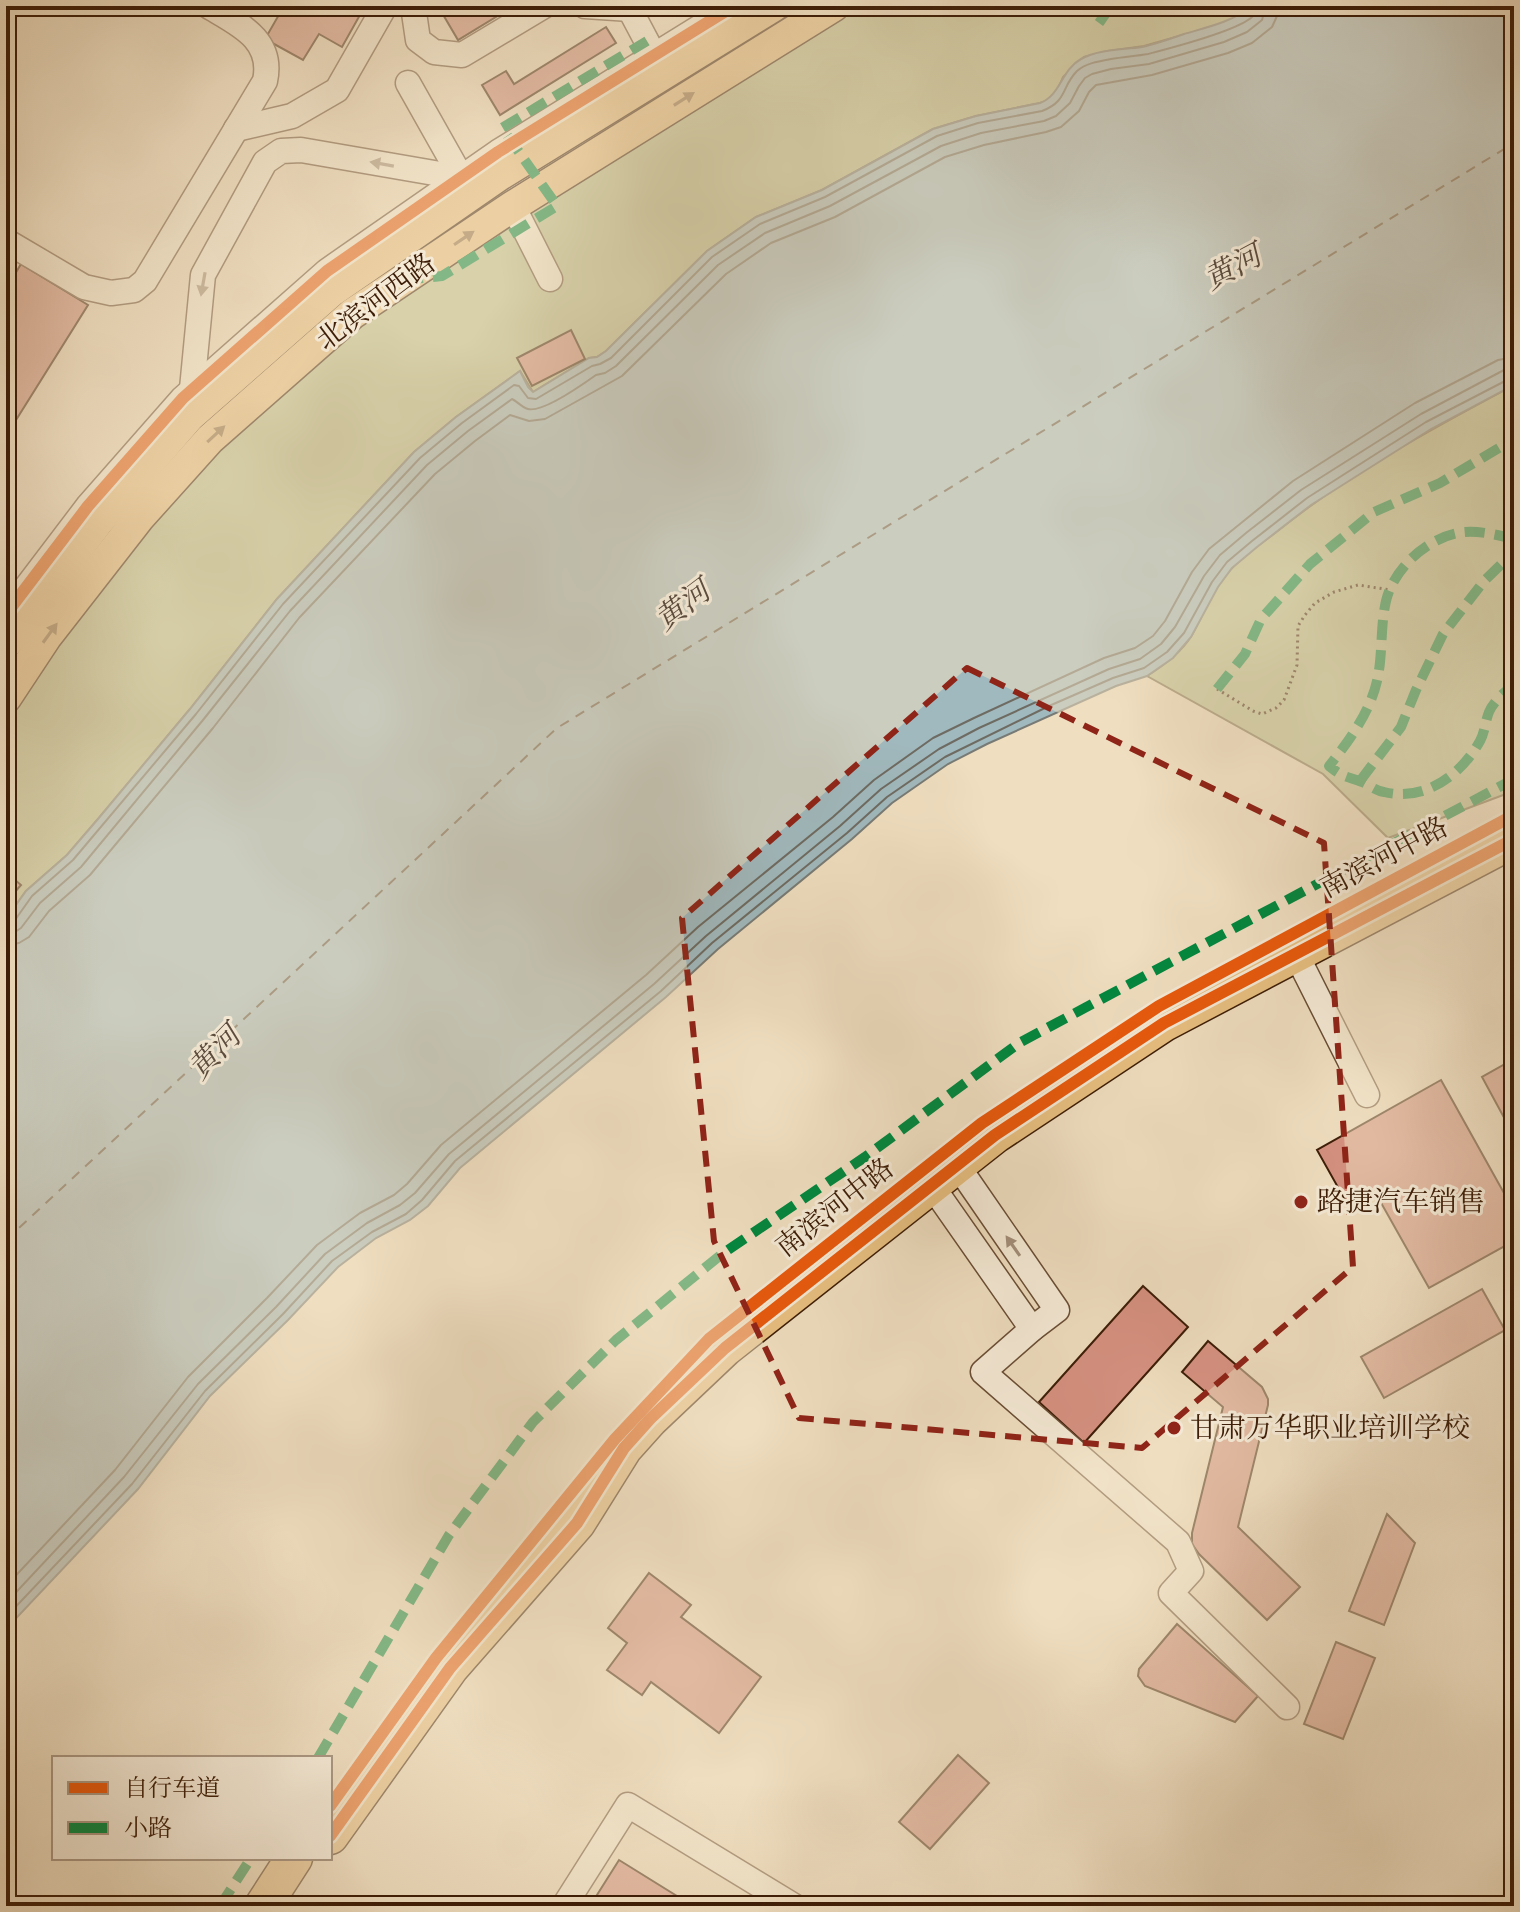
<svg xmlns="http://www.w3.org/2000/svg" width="1520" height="1912" font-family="'Libre Bodoni','Noto Serif SC',serif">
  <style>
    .green { fill: #bcc091; stroke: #7c6e4c; stroke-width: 2 }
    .water { fill: #a0b9be; stroke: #787b75; stroke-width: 2 }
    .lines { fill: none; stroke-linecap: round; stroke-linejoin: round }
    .shore { stroke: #6e6b62; stroke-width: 2 }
    .ferry { stroke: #5b4c3e; stroke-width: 2; stroke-dasharray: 10 8; stroke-linecap: butt }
    .building { fill: #d69181; stroke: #3d1d07; stroke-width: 2 }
    .minor-casing { stroke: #6a4d35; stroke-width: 27 }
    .major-casing { stroke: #3d1d07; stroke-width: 33 }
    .highway-casing { stroke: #3d1d07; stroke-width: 39 }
    .path { stroke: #3d1d07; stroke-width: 3; stroke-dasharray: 2 4; stroke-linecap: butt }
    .minor { stroke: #f5ead6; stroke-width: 24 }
    .major { stroke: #e8bf80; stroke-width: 30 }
    .highway { stroke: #e8bf80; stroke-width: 36 }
    .quiet { stroke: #00873e; stroke-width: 10; stroke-dasharray: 20 10; stroke-linecap: butt }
    .cycleway-casing { stroke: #f5ead6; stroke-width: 17 }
    .cycleway { stroke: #e8590c; stroke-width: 12 }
    .oneway { fill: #926e44 }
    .oneway2 { fill: #a28e79 }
    .marked { fill: none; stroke: #8f2418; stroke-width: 6; stroke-dasharray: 16 10; stroke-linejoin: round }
    .poi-dot { fill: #8f2418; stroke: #f5ead6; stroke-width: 3 }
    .labels { text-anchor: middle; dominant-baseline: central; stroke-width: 6; stroke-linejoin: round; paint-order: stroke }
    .street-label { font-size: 28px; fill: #3d1d07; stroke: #f5ead6 }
    .poi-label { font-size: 28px; fill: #3d1d07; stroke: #f5ead6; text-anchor: start }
    .water-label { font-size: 30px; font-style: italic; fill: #5b4c3e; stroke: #f5ead6 }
  </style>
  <rect width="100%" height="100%" fill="#efdec0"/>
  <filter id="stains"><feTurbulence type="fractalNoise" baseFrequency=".0025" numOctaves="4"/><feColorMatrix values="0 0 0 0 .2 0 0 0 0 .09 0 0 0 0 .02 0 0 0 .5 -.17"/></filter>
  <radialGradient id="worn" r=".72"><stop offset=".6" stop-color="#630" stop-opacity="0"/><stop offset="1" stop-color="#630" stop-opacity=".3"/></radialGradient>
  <!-- green -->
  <g class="green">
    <path d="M834,6H1252L1240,16L1218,25L1144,46L1108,51L1084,57L1063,77L1057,91L1049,100L1040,103L976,116L933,129L822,190L756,217L707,251L606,351L597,357L589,358L533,392L520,371L456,417L414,452L277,599L190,709L98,819L67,855L26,891L6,919V697L139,518L352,314Z"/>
    <path d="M1514,385V791L1388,838L1323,774L1147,676C1165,664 1181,653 1192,635C1205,612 1214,586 1233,567C1247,553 1265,541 1280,529C1352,472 1433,428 1514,385Z"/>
  </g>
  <!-- water -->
  <path class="water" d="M1252,6H1514V385L1431,429L1311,505L1257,547L1232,568L1218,587L1191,637L1173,658L1147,676L1116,686L987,744L948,764L892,803L852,839L718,949L666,997L460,1168L428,1206L410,1220L376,1238L338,1267L288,1320L210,1396L138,1489L6,1629V919L26,891L67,855L98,819L190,709L277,599L414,452L456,417L520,371L528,387L533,392L589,358L597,357L606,351L707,251L756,217L822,190L933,129L976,116L1040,103C1061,95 1061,70 1081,59C1099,49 1122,50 1142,47C1156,44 1170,39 1184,34C1208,27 1232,22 1252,6Z"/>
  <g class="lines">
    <!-- shore -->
    <g class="shore">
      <path d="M6,923L15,920L32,896L73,860L196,714L283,604L420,458L462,423L514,385L519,386L528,398L536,399L592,366L600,364L611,358L712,257L760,224L825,197L937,136L978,123L1042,111C1068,101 1061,87 1077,71C1086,63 1100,61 1111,59C1123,57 1136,56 1148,54C1171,48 1237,31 1252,17C1257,12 1256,13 1256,6"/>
      <path d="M6,933L15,932L21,928L40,903L81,867L203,720L290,611L427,465L468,431L512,399C517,401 521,407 528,409C543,413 582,385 596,375L605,373L616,366L718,265L765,233L830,206L941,146L981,133L1044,121L1056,116L1070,103L1079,86L1085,78L1092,74L1111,69L1149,64L1224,42L1247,32L1262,20L1266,6"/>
      <path d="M6,945L19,943L29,937L49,911L90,875L213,728L299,618L435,474L475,441L510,415L529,421L545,419L622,376L726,274L771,243L835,217L945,157L984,145L1046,132L1061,127L1079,111L1089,92L1096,85L1152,75L1228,53L1252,43L1272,27L1277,16L1278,6"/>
      <path d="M6,1586L115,1470L188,1377L267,1298L317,1245L360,1213L394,1195L407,1184L441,1145L646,975L698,927L833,817L874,780L933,738L974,718L1104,658L1135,648L1153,636L1165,621L1192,572L1209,549L1293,481L1415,403L1498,360L1514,357"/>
      <path d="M6,1603L124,1477L198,1384L276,1307L325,1254L367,1223L400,1205L415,1193L449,1154L654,984L706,936L840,826L881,789L939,749L979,728L1109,669L1140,659L1161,644L1175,627L1204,576L1220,555L1246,533L1301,490L1421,414L1504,370L1514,369"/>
      <path d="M6,1617L132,1484L205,1391L283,1314L332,1261L372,1232L406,1214L422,1200L455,1161L661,991L712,943L847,833L887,797L945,757L1049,706L1113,678L1144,668L1167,652L1184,633L1212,582L1227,562L1252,541L1307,498L1426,422L1507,380L1514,379"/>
    </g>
    <!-- ferry -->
    <path class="ferry" d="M6,1240L557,728L1514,143"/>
  </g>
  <!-- building -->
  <g class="building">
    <path d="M267,6H365L342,47L319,34L303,60L265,39L280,13Z"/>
    <path d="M438,6H514L458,40Z"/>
    <path d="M606,27L616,43L500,115L482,85L506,71L514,84Z"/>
    <path d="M6,263L7,269L15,274L21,264L88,305L6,436Z"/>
    <path d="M571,330L585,359L532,386L517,358Z"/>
    <path d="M7,873L21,885L6,902V875Z"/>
    <path d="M1514,1059V1136L1482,1077Z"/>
    <path d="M1441,1080L1514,1211V1241L1429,1288L1375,1192L1349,1207L1317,1150Z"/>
    <path d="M1143,1286L1188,1327L1084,1443L1039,1402Z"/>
    <path d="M1482,1289L1505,1330L1384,1398L1361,1357Z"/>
    <path d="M1208,1341L1262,1387L1268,1399V1405L1238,1527L1300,1587L1267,1620L1199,1554L1192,1544V1533L1223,1407L1182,1372Z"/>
    <path d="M1387,1514L1415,1543L1384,1625L1349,1611Z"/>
    <path d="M649,1573L691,1605L681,1617L761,1677L719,1733L651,1682L642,1695L607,1670L627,1643L608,1628Z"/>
    <path d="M1177,1624L1258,1696L1235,1722L1145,1686L1138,1676L1139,1669Z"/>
    <path d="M1336,1642L1375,1658L1343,1739L1304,1724Z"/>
    <path d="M958,1755L989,1783L930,1849L899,1822Z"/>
    <path d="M619,1860L693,1906H590Z"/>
  </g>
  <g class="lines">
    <defs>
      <g id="minor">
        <path d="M413,6L418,40L434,52L462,55L544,6"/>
        <path d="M585,6L630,9"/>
        <path d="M628,6L654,55"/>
        <path d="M408,83L461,177"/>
        <path d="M236,129L292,116L337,90L385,6"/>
        <path d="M513,206L550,279"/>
        <path d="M6,241L84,287L111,293L134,290L145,281L265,81C274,39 238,24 208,6"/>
        <path d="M191,399L203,275L265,162L281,151L301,150L469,179"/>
        <path d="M6,614L88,506L183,398L327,271L498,152L734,6"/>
        <path d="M1296,954L1367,1095"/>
        <path d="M957,1165L1057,1310L1032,1329L983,1372L1178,1542L1191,1571L1171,1593L1287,1707"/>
        <path d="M932,1186L1032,1329"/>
        <path d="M564,1906L628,1805L794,1906"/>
      </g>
      <g id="major">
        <path d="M6,644L98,522L190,416L331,292L500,175L774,6"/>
        <path d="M6,698L47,636L139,518L210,439L352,314L513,206L834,6"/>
      </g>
      <g id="highway">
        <path d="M330,1836L450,1668L577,1523L624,1448L650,1419L725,1348L995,1135L1164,1023L1514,839"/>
        <path d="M263,1906L294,1858"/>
      </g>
    </defs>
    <!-- minor casing -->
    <use href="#minor" class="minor-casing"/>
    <!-- major casing -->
    <use href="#major" class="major-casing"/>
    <!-- highway casing -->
    <use href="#highway" class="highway-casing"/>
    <!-- path -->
    <path class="path" d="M1217,689L1253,711L1262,714L1276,708L1284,700L1297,665L1298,626L1305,615L1315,603L1334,592L1358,585L1391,590"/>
    <!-- minor -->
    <use href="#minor" class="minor"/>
    <!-- major -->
    <use href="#major" class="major"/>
    <!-- highway -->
    <use href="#highway" class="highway"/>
    <!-- quiet -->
    <g class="quiet">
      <path d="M1099,23L1111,6"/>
      <path d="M403,280L442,276L557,206L502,128L647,41"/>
      <path d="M1514,539C1498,535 1482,531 1465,532C1430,535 1394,567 1386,601C1380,627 1383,655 1377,681C1370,712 1349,741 1329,766C1344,778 1346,776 1362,782C1369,785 1376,791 1384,792C1425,802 1461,775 1480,741C1485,732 1485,722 1489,712C1493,702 1505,691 1514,685"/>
      <path d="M1217,689L1245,654L1261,619L1310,564L1374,512L1440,483L1514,439"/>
      <path d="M1360,781L1401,727L1416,690L1443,634L1484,581L1514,552"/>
      <path d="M318,1758L449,1535L533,1422L616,1340L722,1254L865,1157L1019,1043L1514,779"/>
      <path d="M220,1906L251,1858"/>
    </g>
    <defs>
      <g id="cycleway">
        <path d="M6,614L88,506L183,398L327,271L498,152L734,6"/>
        <path d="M330,1806L436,1658L615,1439L709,1339L982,1123L1159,1006L1514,815"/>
        <path d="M330,1836L450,1668L577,1523L624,1448L650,1419L725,1348L995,1135L1164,1023L1514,839"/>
      </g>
    </defs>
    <!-- cycleway casing -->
    <use href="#cycleway" class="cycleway-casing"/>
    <!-- cycleway -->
    <use href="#cycleway" class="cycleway"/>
  </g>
  <!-- one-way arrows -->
  <defs><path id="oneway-solid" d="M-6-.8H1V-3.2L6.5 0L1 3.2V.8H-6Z" transform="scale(2)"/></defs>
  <g class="oneway">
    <use href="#oneway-solid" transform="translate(684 99) rotate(-32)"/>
    <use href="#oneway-solid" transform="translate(464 238) rotate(-34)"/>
    <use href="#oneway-solid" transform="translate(216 434) rotate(-43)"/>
    <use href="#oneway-solid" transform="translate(50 633) rotate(-54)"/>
  </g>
  <g class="oneway2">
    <use href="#oneway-solid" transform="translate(382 164) rotate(-170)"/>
    <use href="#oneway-solid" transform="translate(203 284) rotate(100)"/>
    <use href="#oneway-solid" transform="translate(1013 1246) rotate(-125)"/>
  </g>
  <!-- marked area -->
  <path d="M0 0H1520V1912H0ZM967,668L1324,843L1353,1267L1142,1448L799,1418L714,1241L682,918Z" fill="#efdec0" fill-opacity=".55" fill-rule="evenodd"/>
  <path class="marked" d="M967,668L1324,843L1353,1267L1142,1448L799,1418L714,1241L682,918Z"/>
  <!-- markers -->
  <g class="poi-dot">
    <circle cx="1301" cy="1202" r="8"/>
    <circle cx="1174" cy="1428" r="8"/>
  </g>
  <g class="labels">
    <!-- street labels -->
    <g class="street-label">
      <text transform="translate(376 302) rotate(-37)">北滨河西路</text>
      <text transform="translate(1384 858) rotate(-28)">南滨河中路</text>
      <text transform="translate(835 1208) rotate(-38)">南滨河中路</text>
    </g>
    <!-- poi labels -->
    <g class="poi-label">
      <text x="1317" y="1202">路捷汽车销售</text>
      <text x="1190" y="1428">甘肃万华职业培训学校</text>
    </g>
    <!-- water labels -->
    <g class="water-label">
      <text transform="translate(1233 268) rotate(-28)">黄河</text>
      <text transform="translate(683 606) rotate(-37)">黄河</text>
      <text transform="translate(215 1053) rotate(-46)">黄河</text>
    </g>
  </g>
  <!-- margin -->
  <rect width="1520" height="1912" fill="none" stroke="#efdec0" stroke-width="32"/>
  <rect x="8" y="8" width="1504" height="1896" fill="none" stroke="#3d1d07" stroke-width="4"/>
  <rect x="16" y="16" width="1488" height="1880" fill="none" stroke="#3d1d07" stroke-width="2"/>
  <!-- legend -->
  <rect x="52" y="1756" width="280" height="104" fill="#f5ead6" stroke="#ab9883" stroke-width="2"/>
  <rect x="68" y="1782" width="40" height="12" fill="#e8590c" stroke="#ab9883" stroke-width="2"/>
  <text x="124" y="1796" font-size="24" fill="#3d1d07">自行车道</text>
  <rect x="68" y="1822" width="40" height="12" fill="#00873e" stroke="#ab9883" stroke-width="2"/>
  <text x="124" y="1836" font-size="24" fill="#3d1d07">小路</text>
  <rect width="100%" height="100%" filter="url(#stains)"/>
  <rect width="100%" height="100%" fill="url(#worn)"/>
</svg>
